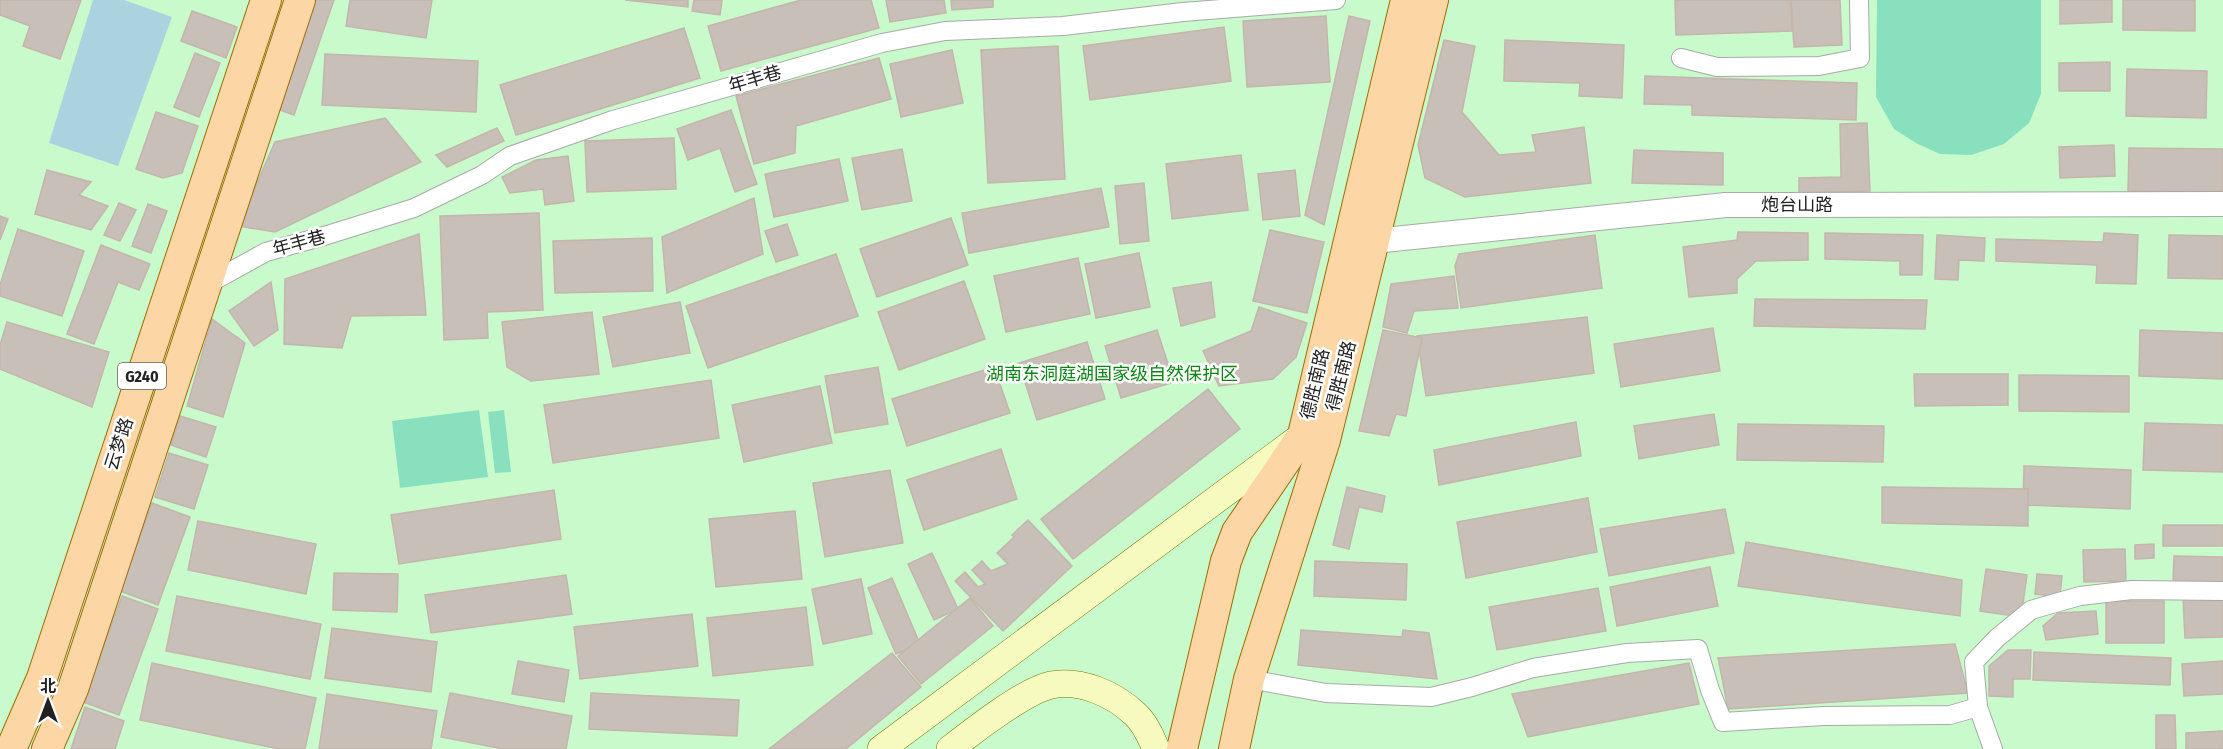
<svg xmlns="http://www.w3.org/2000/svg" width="2223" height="749" font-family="'Fira Sans Condensed','Noto Sans SC',sans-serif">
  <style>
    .park { fill: #c8facc }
    .pitch { fill: #88e0be }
    .water { fill: #aad3df }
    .building { fill: #c7bfb8; stroke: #c4b6ab; stroke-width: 1.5 }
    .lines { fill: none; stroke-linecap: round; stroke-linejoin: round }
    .minor-casing { stroke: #a9a9a9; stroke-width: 20 }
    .tertiary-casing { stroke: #a9a9a9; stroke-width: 26 }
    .secondary-casing { stroke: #707d05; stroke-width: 28 }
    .primary-casing { stroke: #a06b00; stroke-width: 32 }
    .minor { stroke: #fff; stroke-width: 18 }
    .tertiary { stroke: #fff; stroke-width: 24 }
    .secondary { stroke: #f7fabf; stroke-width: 27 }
    .primary { stroke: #fcd6a4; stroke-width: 30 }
    .labels { text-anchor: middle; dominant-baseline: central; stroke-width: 5; stroke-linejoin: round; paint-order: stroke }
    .shield { fill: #fff; stroke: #646464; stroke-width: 1.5 }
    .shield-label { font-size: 16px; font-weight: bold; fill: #222 }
    .street-label { font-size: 18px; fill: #222; stroke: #fff }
    .park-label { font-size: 18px; fill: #0c8416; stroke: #fff }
  </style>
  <rect width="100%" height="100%" fill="#f2efe9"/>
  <!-- park -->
  <rect class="park" x="0" y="0" width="2223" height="749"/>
  <!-- pitch -->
  <g class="pitch">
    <path d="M1877,0H2041V94L2029,123L2004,144L1971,155L1940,154L1916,143L1894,129L1876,97Z"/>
    <path d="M479,410L488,477L400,488L392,421Z"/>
    <path d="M504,410L511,472L495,473L488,412Z"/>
  </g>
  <!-- water -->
  <path class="water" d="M93,0H124L172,17L118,166L49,143Z"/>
  <!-- building -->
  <g class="building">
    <path d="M0,0H81L60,59L23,46L30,26L0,15Z"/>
    <path d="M315,0H334L294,115L277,109Z"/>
    <path d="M350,0H432L426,38L346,26Z"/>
    <path d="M625,0H688V7Z"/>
    <path d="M694,0H722L720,15L692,11Z"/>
    <path d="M801,0H871L879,28L721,71L708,26Z"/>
    <path d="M886,0H944L946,13L890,22Z"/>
    <path d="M951,0H993V7L952,10Z"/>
    <path d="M1675,0H1791L1792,31L1676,35Z"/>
    <path d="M1791,0H1840L1842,45L1794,47Z"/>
    <path d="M2060,0H2112V22L2060,24Z"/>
    <path d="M2123,0H2195V31L2123,30Z"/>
    <path d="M192,11L237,27L226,58L181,41Z"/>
    <path d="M1326,16L1330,82L1247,87L1243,21Z"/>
    <path d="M1349,16L1370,21L1324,225L1305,215Z"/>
    <path d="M1224,27L1231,81L1090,100L1083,46Z"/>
    <path d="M684,28L700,78L516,135L500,85Z"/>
    <path d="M1444,40L1475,46L1462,112L1499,155L1536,152L1532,135L1584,127L1591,183L1465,197L1425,178L1418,145Z"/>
    <path d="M1505,40L1624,45L1622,98L1579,96L1580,83L1504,81Z"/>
    <path d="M1058,46L1065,179L988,183L981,50Z"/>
    <path d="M952,50L963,103L901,117L890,64Z"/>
    <path d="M195,53L220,63L199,117L174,107Z"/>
    <path d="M325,54L478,61L476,112L322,105Z"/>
    <path d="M879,58L891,99L796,126L795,153L754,164L736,96Z"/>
    <path d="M2110,62V91H2059V63Z"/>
    <path d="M2127,69L2207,71L2206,118L2126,116Z"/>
    <path d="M1645,76L1857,83L1856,120L1692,115V105L1644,104Z"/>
    <path d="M731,110L757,184L735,192L720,148L688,160L677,129Z"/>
    <path d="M156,112L198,126L182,173L163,178L136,169Z"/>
    <path d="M385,118L421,162L275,232L238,226L275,142Z"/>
    <path d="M1867,123L1870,191L1799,193V178L1841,177L1840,124Z"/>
    <path d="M497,128L504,141L447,167L436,155Z"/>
    <path d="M674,138L676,189L587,192L585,141Z"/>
    <path d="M2114,145L2115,176L2060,178L2059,147Z"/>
    <path d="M2129,148L2223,149V192L2128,191Z"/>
    <path d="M902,149L912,201L862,210L852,158Z"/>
    <path d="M1634,150L1723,153V185L1632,183Z"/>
    <path d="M1241,155L1248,210L1172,219L1166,164Z"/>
    <path d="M568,156L574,201L545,205L543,189L510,193L502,177L536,160Z"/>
    <path d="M839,159L848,201L774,217L765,174Z"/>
    <path d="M47,170L91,182L79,195L108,206L91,230L35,214Z"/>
    <path d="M1295,170L1300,216L1263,220L1258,174Z"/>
    <path d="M1144,183L1149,241L1120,244L1115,186Z"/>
    <path d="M1101,188L1109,227L969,253L962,213Z"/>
    <path d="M754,198L763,254L667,293L662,237Z"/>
    <path d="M119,203L136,210L120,241L104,235Z"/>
    <path d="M148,204L167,211L151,253L132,246Z"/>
    <path d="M539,213L543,310L487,312L488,338L444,340L440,216Z"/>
    <path d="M0,216L8,219L0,240Z"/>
    <path d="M951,218L968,265L877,297L860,249Z"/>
    <path d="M787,224L798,255L776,262L765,231Z"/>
    <path d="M18,229L84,251L62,316L0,296V285Z"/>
    <path d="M1270,230L1324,242L1307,313L1253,301Z"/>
    <path d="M1738,232L1808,233V260L1756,261L1737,279V293L1689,297L1683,247L1737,240Z"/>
    <path d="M1825,233L1923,235L1922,275H1900V261L1825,259Z"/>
    <path d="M2104,233L2138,235L2136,284L2096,283L2097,265L1996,261V239L2103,242Z"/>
    <path d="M419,234L426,315L351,316L342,348L284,344L285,279Z"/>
    <path d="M1595,235L1602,288L1461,308L1455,266L1459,254Z"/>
    <path d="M1937,235L1985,238L1984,261L1959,260L1958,280L1935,279Z"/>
    <path d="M2169,235L2223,236V279L2168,278Z"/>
    <path d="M652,238L653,291L555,293L553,241Z"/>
    <path d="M101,245L150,264L139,290L118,282L94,344L67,334Z"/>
    <path d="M1139,253L1150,307L1096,318L1085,264Z"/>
    <path d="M836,254L858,316L708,368L686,306Z"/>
    <path d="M1078,258L1090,314L1006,332L994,276Z"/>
    <path d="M1454,276L1458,308L1414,311L1407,333L1383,327L1391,284Z"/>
    <path d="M964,281L985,339L899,370L878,312Z"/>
    <path d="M271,282L278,330L254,346L229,311Z"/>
    <path d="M1211,282L1215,317L1181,326L1173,288Z"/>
    <path d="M1755,299L1927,300L1925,329L1754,326Z"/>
    <path d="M680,302L690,353L613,367L603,317Z"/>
    <path d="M1259,307L1307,323L1296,357L1273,379L1219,386L1203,351L1251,331Z"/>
    <path d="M592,312L599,374L531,381L507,367L502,322Z"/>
    <path d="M1587,317L1594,373L1426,396L1417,336Z"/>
    <path d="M212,319L245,343L223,417L187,406Z"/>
    <path d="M7,322L109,352L92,407L0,369V345Z"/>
    <path d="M1713,328L1720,371L1621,387L1614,344Z"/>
    <path d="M1157,330L1174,382L1121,398L1105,346Z"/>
    <path d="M1383,330L1422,338L1406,416L1396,414L1389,436L1359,431Z"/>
    <path d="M2140,330L2223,333V379L2139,376Z"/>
    <path d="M1087,342L1105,399L1037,420L1019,363Z"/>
    <path d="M878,367L888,424L835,433L825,376Z"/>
    <path d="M994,367L1010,413L907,446L892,399Z"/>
    <path d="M1914,374H2008V405L1915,406Z"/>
    <path d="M2019,375L2129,376V412L2019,411Z"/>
    <path d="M711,380L719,438L553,463L544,405Z"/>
    <path d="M820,386L832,443L744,462L732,405Z"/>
    <path d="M1208,389L1240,429L1073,559L1041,519Z"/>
    <path d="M1714,414L1719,445L1639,459L1634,426Z"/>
    <path d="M180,416L216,427L206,457L171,445Z"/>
    <path d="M1576,422L1581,456L1439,485L1434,450Z"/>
    <path d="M2145,423L2223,425V472L2143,470Z"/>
    <path d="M1738,424L1884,426L1883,462L1737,460Z"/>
    <path d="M1001,449L1017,499L924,530L907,480Z"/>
    <path d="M169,453L208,465L194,509L155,497Z"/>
    <path d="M2024,466L2131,470L2130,509L2023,505Z"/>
    <path d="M890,470L903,543L825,557L813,483Z"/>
    <path d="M1347,487L1385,496L1382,512L1359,507L1349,549L1333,545Z"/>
    <path d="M1882,487L2028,489V526L1882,523Z"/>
    <path d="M554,490L561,539L399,564L391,515Z"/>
    <path d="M1588,498L1597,552L1466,578L1457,522Z"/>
    <path d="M152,503L190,517L158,605L120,591Z"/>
    <path d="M1725,509L1734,553L1609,576L1600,529Z"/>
    <path d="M795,511L802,579L716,587L709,519Z"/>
    <path d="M1028,520L1072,566L1003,631L955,581L965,572L978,587L985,584L972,570L982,561L991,571L1008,564L997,553L1014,537L1012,535Z"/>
    <path d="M198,521L316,544L306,594L188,570Z"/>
    <rect x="2163" y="525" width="60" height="21"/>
    <path d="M1746,542L1962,580L1960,616L1738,586Z"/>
    <path d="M2154,544V558L2135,559V545Z"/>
    <path d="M2125,549L2126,581L2084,582L2083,550Z"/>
    <path d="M932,553L958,609L934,620L908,564Z"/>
    <path d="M2174,556L2223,557V583L2173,582Z"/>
    <path d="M1315,561L1407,564L1406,600L1314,596Z"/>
    <path d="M1710,567L1718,606L1617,626L1610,587Z"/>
    <path d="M1986,569L2027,575L2021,617L1980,611Z"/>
    <path d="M334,573L398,574L397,612L333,610Z"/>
    <path d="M2037,574L2062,576L2060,597L2035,594Z"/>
    <path d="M566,575L572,614L431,633L425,595Z"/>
    <path d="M892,578L920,644L896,654L868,588Z"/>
    <path d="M861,579L872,634L823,644L812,589Z"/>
    <path d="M1598,588L1606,631L1497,650L1489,607Z"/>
    <path d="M2223,595V637L2185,638L2183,597Z"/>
    <path d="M122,596L158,609L119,715L83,702Z"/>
    <path d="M177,596L321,624L310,679L166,651Z"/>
    <path d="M970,598L993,626L921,684L898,656Z"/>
    <rect x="2106" y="601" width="58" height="42"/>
    <path d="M806,607L813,665L713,676L707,618Z"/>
    <path d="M2096,611L2098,634L2046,640L2043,626L2058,613Z"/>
    <path d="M692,614L698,666L580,679L574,627Z"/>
    <path d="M332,628L437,642L431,692L325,678Z"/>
    <path d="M1301,630L1402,637L1403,630L1429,633L1437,679L1298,665Z"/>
    <path d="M1955,644L1968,693L1728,709L1718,658Z"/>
    <path d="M2008,650H2031L2030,679H2013V697L1989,696V666Z"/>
    <path d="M2034,652L2171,658L2170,685L2033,680Z"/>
    <path d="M892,653L921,687L846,749H769Z"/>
    <path d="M518,661L569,670L564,702L512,694Z"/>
    <path d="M2223,661V694L2184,696L2182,664Z"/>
    <path d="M152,663L316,698L305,749H279L140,720Z"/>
    <path d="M1689,663L1699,704L1528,737L1512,694Z"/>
    <path d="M450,693L572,716L566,749H503L441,737Z"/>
    <path d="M591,693L739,700L737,736L589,729Z"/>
    <path d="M327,694L437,711L431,749H319Z"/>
    <path d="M85,707L124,721L115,749H71Z"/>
    <path d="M2156,715H2175L2176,749H2156Z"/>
    <path d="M2223,731V749H2186V733Z"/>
  </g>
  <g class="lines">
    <defs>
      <g id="minor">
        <path d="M1681,58L1717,67L1819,66L1860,58L1859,0"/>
        <path d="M206,285L266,252L324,236L414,208L482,175L510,156L613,120L882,43L945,31L1063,26L1183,12L1336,0"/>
        <path d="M1249,679L1326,693L1431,697L1472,687L1533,668L1627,653L1698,649L1710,690L1723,722L1823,716L1950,715L1978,707L1993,749"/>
        <path d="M1978,707L1974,662L1997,638L2031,610L2080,596L2132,590L2223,591"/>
      </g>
      <path id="tertiary" d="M1374,241L1726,205L2223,204"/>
      <g id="secondary">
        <path d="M881,749L1295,441"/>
        <path d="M950,749C973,731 1024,691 1051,685C1080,679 1114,694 1135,714C1145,723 1151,737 1156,749"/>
      </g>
      <g id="primary">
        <path d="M11,749L42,678L266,0"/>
        <path d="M47,749L73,689L300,0"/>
        <path d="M1182,749L1226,561L1237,532L1303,435L1406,0"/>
        <path d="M1234,749L1249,679L1325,440L1433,0"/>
      </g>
    </defs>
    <!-- minor casing -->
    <use href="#minor" class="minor-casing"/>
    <!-- tertiary casing -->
    <use href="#tertiary" class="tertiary-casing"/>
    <!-- secondary casing -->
    <use href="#secondary" class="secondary-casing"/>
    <!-- primary casing -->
    <use href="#primary" class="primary-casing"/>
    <!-- minor -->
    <use href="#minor" class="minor"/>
    <!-- tertiary -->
    <use href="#tertiary" class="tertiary"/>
    <!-- secondary -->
    <use href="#secondary" class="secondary"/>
    <!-- primary -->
    <use href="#primary" class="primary"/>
  </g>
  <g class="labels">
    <!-- shield labels -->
    <rect class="shield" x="118" y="363" width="48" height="26" rx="4.5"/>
    <g class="shield-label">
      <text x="142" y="376">G240</text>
    </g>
    <!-- street labels -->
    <g class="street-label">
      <text transform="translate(755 79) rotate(-16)">年丰巷</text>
      <text x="1797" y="205">炮台山路</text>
      <text transform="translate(299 243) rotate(-15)">年丰巷</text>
      <text transform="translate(1341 376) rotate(-76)">得胜南路</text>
      <text transform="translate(1315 384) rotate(-77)">德胜南路</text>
      <text transform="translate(119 444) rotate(-72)">云梦路</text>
    </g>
    <!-- park labels -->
    <g class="park-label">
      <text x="1112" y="374">湖南东洞庭湖国家级自然保护区</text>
    </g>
  </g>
  <!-- north arrow -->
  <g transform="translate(48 701)" stroke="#ffffff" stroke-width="4.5" paint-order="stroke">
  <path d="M0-4.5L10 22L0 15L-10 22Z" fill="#222222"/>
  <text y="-9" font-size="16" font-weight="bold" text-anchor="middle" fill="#222222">北</text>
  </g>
</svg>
